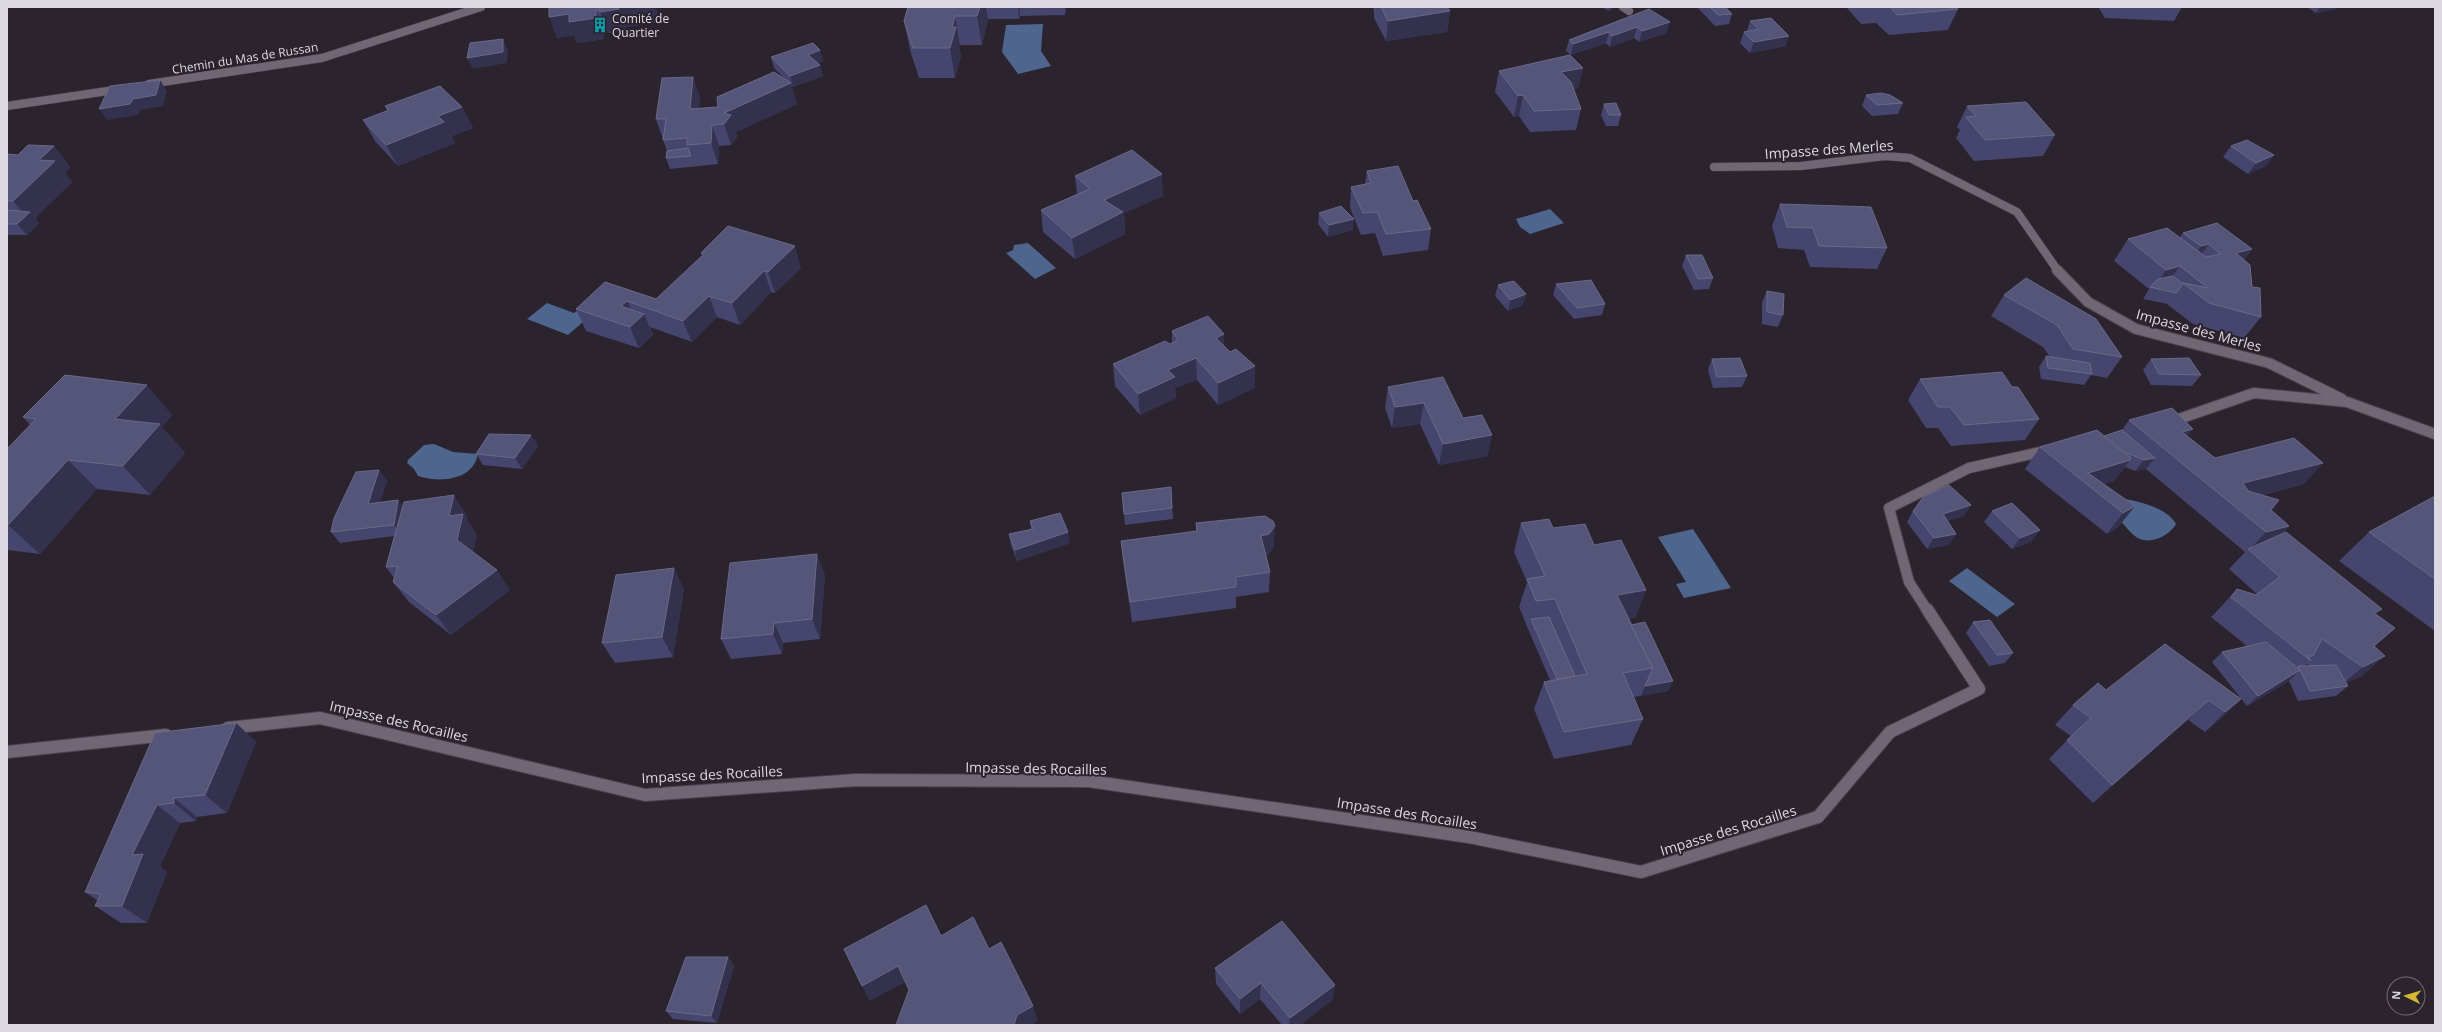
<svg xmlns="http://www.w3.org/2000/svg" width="2442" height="1032" font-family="'Open Sans',sans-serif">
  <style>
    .water { fill: #4e658e }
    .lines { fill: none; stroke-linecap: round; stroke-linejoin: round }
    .minor-far2-casing { stroke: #49414b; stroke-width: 9 }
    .minor-far1-casing { stroke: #49414b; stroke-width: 12 }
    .minor-casing { stroke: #49414b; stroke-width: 14 }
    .minor-far2 { stroke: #716774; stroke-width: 8 }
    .minor-far1 { stroke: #716774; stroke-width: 10 }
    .minor { stroke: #716774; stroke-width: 12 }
    .wall { fill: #45456d; fill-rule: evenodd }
    .shaded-wall { fill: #33314e }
    .building { fill: #555579; stroke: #6a6989 }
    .labels { text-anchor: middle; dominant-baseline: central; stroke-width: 4; stroke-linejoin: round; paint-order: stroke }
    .far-poi-label { font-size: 12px; fill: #ded8e0; stroke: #2b232e; text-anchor: start }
    .far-street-label { font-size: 12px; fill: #ded8e0; stroke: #2b232e }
    .street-label { font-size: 14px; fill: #ded8e0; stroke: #2b232e }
  </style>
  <rect width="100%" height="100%" fill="#2b232e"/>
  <!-- water -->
  <g class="water">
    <path d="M1043,24L1041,51L1051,66L1018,74L1002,52L1006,25Z"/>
    <path d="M1550,209L1564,223L1530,234L1520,227L1516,219Z"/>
    <path d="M1028,243L1056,268L1035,279L1006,253L1013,250L1014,245Z"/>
    <path d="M547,303L574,313L578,310L591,315L568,335L527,319Z"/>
    <path d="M434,444L453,452L478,454C473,481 439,483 418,476L414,469L407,463L408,460L424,445Z"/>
    <path d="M2118,498C2135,500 2167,507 2176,524C2170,535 2153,544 2140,539C2132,536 2123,523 2117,517Z"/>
    <path d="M1693,529L1731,588L1684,598L1676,584L1686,582L1658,537Z"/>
    <path d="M1967,568L2015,604L1997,617L1949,581Z"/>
  </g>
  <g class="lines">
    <defs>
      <g id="minor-far2">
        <path d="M1623,7L1629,11"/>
        <path d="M149,84L322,58L481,7"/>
        <path d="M7,106L121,89"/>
        <path d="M1714,167L1801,166L1885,156L1910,158L2017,212L2058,271"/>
      </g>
      <g id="minor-far1">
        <path d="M2057,270L2088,302L2136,329L2269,363L2342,399"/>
        <path d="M2170,422L2254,393L2347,402L2435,434"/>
        <path d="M1927,610L1909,582L1889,508L1969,468L2049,450"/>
      </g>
      <g id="minor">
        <path d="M228,728L320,718L645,795L856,780L1089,781L1469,837L1641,872L1818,817L1890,732L1979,689L1927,609"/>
        <path d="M7,752L166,735"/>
      </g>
    </defs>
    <!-- minor-far2 casing -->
    <use href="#minor-far2" class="minor-far2-casing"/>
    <!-- minor-far1 casing -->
    <use href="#minor-far1" class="minor-far1-casing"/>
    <!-- minor casing -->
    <use href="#minor" class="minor-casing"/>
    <!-- minor-far2 -->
    <use href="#minor-far2" class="minor-far2"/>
    <!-- minor-far1 -->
    <use href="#minor-far1" class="minor-far1"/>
    <!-- minor -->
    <use href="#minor" class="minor"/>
  </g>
  <!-- wall -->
  <g class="wall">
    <path d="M549,7H656L658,22L626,27V30L608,33L607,30H604V39L577,43L574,35L557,38Z"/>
    <path d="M908,7H1066L1065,15L1020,16L1019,19H988L982,45H960L959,48L961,56L955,78H919L910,50L904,21Z"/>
    <path d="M1373,7H1447L1450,11L1447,32L1386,41L1374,18V11L1373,8Z"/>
    <path d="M1601,7H1615L1609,11Z"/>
    <path d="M1697,7H1725L1732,14L1729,24L1715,26Z"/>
    <path d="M1846,7H1956L1958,9L1948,30L1889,35L1876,23L1861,24Z"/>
    <path d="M2098,7H2182L2174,21L2105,18Z"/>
    <path d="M2307,7H2337L2336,9L2316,13Z"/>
    <path d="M1649,9L1667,33L1639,42L1634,38L1610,47L1606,43L1571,55L1566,51L1569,40Z"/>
    <path d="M1750,21L1786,46L1750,53L1740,43L1744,32L1747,31Z"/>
    <path d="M820,50L823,61L818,63L823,76L793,87L791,85L797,104L736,132L737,137L731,145L719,146L718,164L670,169L666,158L667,151L656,119L693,77L700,98L699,108L718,107L787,81L774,68L771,57Z"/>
    <path d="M1583,68L1578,88L1574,89L1581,109L1576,130L1530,132L1519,116L1514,117L1495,92L1499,71Z"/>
    <path d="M1866,95L1903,103L1898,114L1872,116L1862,106Z"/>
    <path d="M1604,104L1621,115L1618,126H1606L1601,115Z"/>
    <path d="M385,106L462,107L473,128L452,136L455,143L398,166L375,141L363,120L387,111Z"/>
    <path d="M1967,106L2055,135L2043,156L1974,161L1956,138L1960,130L1957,127Z"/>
    <path d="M54,146L70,167L65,173L72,182L35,218L39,223L27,235H7V154L18,155Z"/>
    <path d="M2231,146L2274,155L2266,166L2248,174L2223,157Z"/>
    <path d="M1367,171L1413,201L1431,229L1428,250L1383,256L1375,233L1361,235L1350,208L1351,187L1365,184Z"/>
    <path d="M1075,176L1163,196L1124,213L1125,234L1075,259L1043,232L1041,210L1077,194Z"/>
    <path d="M1780,204L1887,248L1877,269L1810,267L1804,250L1778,248L1772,226Z"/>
    <path d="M1319,213L1353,230L1328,237L1318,224Z"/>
    <path d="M2183,233L2252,249L2244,260L2261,317L2244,338L2193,324L2168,305V304L2143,299L2149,289L2114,261L2128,239L2180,237Z"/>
    <path d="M701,253L801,268L775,293L771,292L740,325L717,317L692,342L650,327L653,335L639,348L586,331L576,309L605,282L656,299L702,256Z"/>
    <path d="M1686,255L1713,278L1709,289L1694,290L1682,266Z"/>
    <path d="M1556,284L1605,304L1602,315L1574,319L1553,295Z"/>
    <path d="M1498,285L1523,305L1508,311L1495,296Z"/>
    <path d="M1767,291L1783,315L1778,327L1762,324V302Z"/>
    <path d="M2004,295L2122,357L2107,378L2091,375L2084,385L2041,379L2039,367L2046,356L2050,357L2043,347L1991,316Z"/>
    <path d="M1172,331L1224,346L1230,352L1255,366V388L1218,405L1197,380L1175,388L1176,398L1140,415L1115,386L1113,364L1172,343Z"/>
    <path d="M1712,359L1747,376L1742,387L1713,388L1708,370Z"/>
    <path d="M2151,359L2201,375L2192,386L2151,385L2143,370Z"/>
    <path d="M1920,379L2012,387L2039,419L2025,440L1951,446L1938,428H1926L1908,400Z"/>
    <path d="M1388,387L1463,418L1488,456L1439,465L1420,424L1392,428L1385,408Z"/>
    <path d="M172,415L162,427L185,453L150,495L97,489L40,554L7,550V449L30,425L23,417Z"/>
    <path d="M2129,420L2187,436L2215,458L2304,484L2262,495L2271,510L2289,526L2282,534L2376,614L2395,628L2374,646L2362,676L2346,683L2348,686L2336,696L2298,701L2289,681L2247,706L2212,662L2222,652L2247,646L2211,617L2218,610L2237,589L2256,595L2257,594L2229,569L2245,552L2146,469L2135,471L2125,467L2114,481L2104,484L2135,506L2118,527L2107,534L2025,469L2040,447L2104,436L2122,430ZM2307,664L2310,666H2305Z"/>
    <path d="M531,435L538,446L522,469L483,465L476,454Z"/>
    <path d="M379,470L387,481L380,502L398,500L403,507L467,516V519L477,535L473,552L510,590L451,635L409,602L393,582L394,578L386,567L394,536L340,543L331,532Z"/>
    <path d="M1171,487L1173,519L1125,525L1122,493Z"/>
    <path d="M2435,496V631L2339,561L2369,532Z"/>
    <path d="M1913,511L1964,516L1947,521L1956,534L1949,545L1927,549L1907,522Z"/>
    <path d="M1992,511L2040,530L2032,541L2012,549L1984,522Z"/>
    <path d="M1030,521L1070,543L1017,561L1011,545L1009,534L1031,529Z"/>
    <path d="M1196,523L1274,547L1268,555H1266L1270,572L1269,592L1236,597V608L1132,622L1123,562L1121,541L1197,532Z"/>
    <path d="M1521,523L1553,528L1594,545L1646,590L1635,618L1629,619L1631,625L1673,681L1668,691L1634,697L1643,719L1631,745L1554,759L1534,709L1544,682L1550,680L1528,629L1519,607L1527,582L1514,552Z"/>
    <path d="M825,575L820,639L783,643L782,654L731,659L721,639Z"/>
    <path d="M684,589L673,657L615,663L602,643Z"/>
    <path d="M1973,622L2013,653L2005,663L1989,666L1966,633Z"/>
    <path d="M2106,690L2241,699L2220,719L2205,732L2188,720L2093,803L2049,759L2071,736L2055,725L2073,705Z"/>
    <path d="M236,723L256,742L227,813L197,817L196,821L180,823L160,866L167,872L147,923H121L95,906L98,901L85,892L155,733Z"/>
    <path d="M728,957L734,966L717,1023L673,1019L666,1011Z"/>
    <path d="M1215,968L1335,985L1332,1000L1300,1025H1282L1260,999L1240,1014L1216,984Z"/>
  </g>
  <!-- shaded-wall -->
  <g class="shaded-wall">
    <path d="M447,7H456L448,9Z"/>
    <path d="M618,7H656L658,22L626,27V30L608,33L600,12Z"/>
    <path d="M980,7H986L988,19L982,45L977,16Z"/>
    <path d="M1018,7H1019L1020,16L1019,19Z"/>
    <path d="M1065,7H1066L1065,15Z"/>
    <path d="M1610,7H1615L1609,11Z"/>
    <path d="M2320,7H2337L2336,9L2316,13Z"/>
    <path d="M596,10L604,30V39L577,43L574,35L557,38L549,17Z"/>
    <path d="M1450,11L1447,32L1386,41L1388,21Z"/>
    <path d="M955,16L960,45L959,48L961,56L955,78L950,48L952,27Z"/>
    <path d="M1670,22L1667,33L1639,42L1642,31Z"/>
    <path d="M1637,27L1634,38L1610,47L1612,36Z"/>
    <path d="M1609,32L1606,43L1571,55L1573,44Z"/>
    <path d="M1789,36L1786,46L1750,53L1754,42Z"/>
    <path d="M503,39L508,50L507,63L473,69L467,58Z"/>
    <path d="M820,50L823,61L811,66L808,55Z"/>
    <path d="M820,65L823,76L793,87L790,76Z"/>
    <path d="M1583,68L1578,88L1557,93L1561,72Z"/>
    <path d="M693,77L700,98L698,119L690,109Z"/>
    <path d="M160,80L167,91L163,106L140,110L138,115L107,120L99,109L133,99Z"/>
    <path d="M791,83L797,104L736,132L737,137L731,145L724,124V113Z"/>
    <path d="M1523,95L1519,116L1514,117L1518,96Z"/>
    <path d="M462,107L473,128L452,136L455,143L398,166L386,145L438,116Z"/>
    <path d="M712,125L719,146L718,164L711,143Z"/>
    <path d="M54,146L70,167L65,173L72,182L35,218L39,223L27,235L17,224L26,216L13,201L39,160Z"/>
    <path d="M2274,155L2266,166L2248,174L2256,163Z"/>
    <path d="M1162,174L1163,196L1124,213L1125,234L1075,259L1072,238L1104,200Z"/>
    <path d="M1354,219L1353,230L1328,237L1329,225Z"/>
    <path d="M2209,244L2193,266L2186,268L2201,246Z"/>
    <path d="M795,246L801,268L775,293L768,272Z"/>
    <path d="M2252,249L2236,270V253Z"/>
    <path d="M2180,266L2165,287L2154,288L2166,270Z"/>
    <path d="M764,271L771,292L740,325L732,303Z"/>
    <path d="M1526,294L1523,305L1508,311L1510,300Z"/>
    <path d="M709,296L717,317L692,342L683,321Z"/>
    <path d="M627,301L636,321L644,314L653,335L639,348L621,306Z"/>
    <path d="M1224,334V356L1216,338Z"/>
    <path d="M1196,358L1197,380L1175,388L1176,398L1140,415L1138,394L1168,370Z"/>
    <path d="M1255,366V388L1218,405V383Z"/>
    <path d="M147,385L172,415L162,427L185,453L150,495L123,466L115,419Z"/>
    <path d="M1424,403L1420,424L1392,428L1395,407Z"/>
    <path d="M2193,429L2176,450L2182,432Z"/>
    <path d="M531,435L538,446L522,469L515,458Z"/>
    <path d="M1492,435L1488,456L1439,465L1443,444Z"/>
    <path d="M2155,458L2146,469L2135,471L2144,460Z"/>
    <path d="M68,460L97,489L40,554L8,525Z"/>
    <path d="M2130,460L2114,481L2092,488L2088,473Z"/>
    <path d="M2323,463L2304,484L2230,503L2243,483Z"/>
    <path d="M379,470L387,481L376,514L368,504Z"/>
    <path d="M454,495L467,516V519L477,535L471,560L457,540L449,516Z"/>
    <path d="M398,500L406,511L402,535L394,525Z"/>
    <path d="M1971,505L1964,516L1936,525L1943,514Z"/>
    <path d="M2135,506L2118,527L2107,534L2123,513Z"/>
    <path d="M1275,526L1274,547L1268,555L1260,556L1261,536Z"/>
    <path d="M2289,526L2270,546L2249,550L2266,532Z"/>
    <path d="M2040,530L2032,541L2012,549L2020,538Z"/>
    <path d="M1068,532L1070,543L1017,561L1015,550Z"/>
    <path d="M1956,534L1949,545L1927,549L1934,538Z"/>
    <path d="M817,554L825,575L820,639L812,619Z"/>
    <path d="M674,568L684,589L673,657L662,637Z"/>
    <path d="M497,570L510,590L451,635L436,615Z"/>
    <path d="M1646,590L1635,618L1607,624L1617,595Z"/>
    <path d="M2382,609L2360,629L2374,613Z"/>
    <path d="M774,623L783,643L782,654L773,634Z"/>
    <path d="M2385,656L2362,676L2340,686L2363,667Z"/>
    <path d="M2300,670L2289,681L2247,706L2258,696Z"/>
    <path d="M1673,681L1668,691L1641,696L1645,686Z"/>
    <path d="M2241,699L2220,719L2205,732L2225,712Z"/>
    <path d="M2209,700L2188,720L2093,803L2112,785Z"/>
    <path d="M236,723L256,742L227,813L205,795Z"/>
    <path d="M174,798L197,817L196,821L174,803Z"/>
    <path d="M157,805L180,823L160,866L167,872L147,923L122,906L132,855Z"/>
    <path d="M728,957L734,966L717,1023L711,1016Z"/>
    <path d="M898,966L905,982L870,1001L862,986Z"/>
    <path d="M1261,983L1260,999L1240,1014V999Z"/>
    <path d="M1335,985L1332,1000L1300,1025H1289L1290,1018Z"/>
    <path d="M1033,1006L1038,1021L1031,1025H1014L1017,1015Z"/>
  </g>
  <!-- building -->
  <g class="building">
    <path d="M549,7H618L619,9L600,12L599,9L596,10V18L569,22V14L549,17Z"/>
    <path d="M908,7H980L977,16H955L952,27H956L950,48H913L904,21Z"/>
    <path d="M1381,7H1447L1450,11L1388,21Z"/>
    <path d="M1710,7H1725L1732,14L1718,15Z"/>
    <path d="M1890,7H1956L1958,9L1897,15Z"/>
    <path d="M1649,9L1670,22L1642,31L1637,27L1612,36L1609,32L1573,44L1569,40Z"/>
    <path d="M1771,18L1789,36L1754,42L1744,32L1759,29L1750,21Z"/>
    <path d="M503,39V52L467,58L470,43Z"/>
    <path d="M813,43L820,50L808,55L820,65L790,76L771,57Z"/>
    <path d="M1570,55L1583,68L1561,72L1571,82L1581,109L1534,111L1523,95L1518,96L1499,71Z"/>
    <path d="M774,72L791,83L724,113L731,115L724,124L712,125L711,143L687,145V138L663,140L666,119H656L662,78L693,77L690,109L718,107L717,97Z"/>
    <path d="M160,80L156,95L133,99L130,104L99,109L110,86Z"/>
    <path d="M440,86L462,107L438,116L444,122L386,145L363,120L389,110L385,106Z"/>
    <path d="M1881,93L1890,95L1903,103L1877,105L1866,95Z"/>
    <path d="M2026,102L2055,135L1985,140L1966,117L1976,116L1967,106Z"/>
    <path d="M1616,103L1621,115H1609L1604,104Z"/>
    <path d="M2247,140L2274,155L2256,163L2231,146Z"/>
    <path d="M28,145L54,146L39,160L55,161L13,201H7V154L18,155Z"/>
    <path d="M688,148L691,156L666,158L667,151Z"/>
    <path d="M1132,150L1162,174L1104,200L1123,212L1072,238L1041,210L1090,189L1075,176Z"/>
    <path d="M1398,166L1413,201L1417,200L1431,229L1386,234L1377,212L1363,213L1351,187L1371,183L1367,171Z"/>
    <path d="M1780,204L1871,207L1887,248L1819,246L1813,228L1787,227Z"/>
    <path d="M1341,206L1354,219L1329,225L1319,213Z"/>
    <path d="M7,210L30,212L17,224H7Z"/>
    <path d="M2217,223L2252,249L2236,253L2250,265L2252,287L2260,288L2261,317L2209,303L2183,283L2208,288L2180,266L2166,270L2128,239L2167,228L2206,257L2220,254L2209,244L2201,246L2183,233Z"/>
    <path d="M728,226L795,246L768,272L764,271L732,303L709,296L683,321L627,301L621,306L644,314L630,327L576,309L605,282L656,299L704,254L701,253Z"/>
    <path d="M1686,255H1702L1713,278L1698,279Z"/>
    <path d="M2173,276L2183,284L2176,293L2150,287L2158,279Z"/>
    <path d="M2026,278L2096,319L2122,357L2073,349L2057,325L2004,295Z"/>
    <path d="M1591,280L1605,304L1577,308L1556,284Z"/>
    <path d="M1514,281L1526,294L1510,300L1498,285Z"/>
    <path d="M1767,291L1784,294L1783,315L1767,312Z"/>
    <path d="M1208,316L1224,334L1216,338L1230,352L1236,349L1255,366L1218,383L1196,358L1168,370L1175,377L1138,394L1113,364L1165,341L1170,344L1178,340L1172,331Z"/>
    <path d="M2046,356L2090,363L2092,374L2048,368Z"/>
    <path d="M1740,358L1747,376L1717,377L1712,359Z"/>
    <path d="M2189,358L2201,375L2159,374L2151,359Z"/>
    <path d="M2002,372L2012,387H2018L2039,419L1964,425L1950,407H1938L1920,379Z"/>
    <path d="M65,375L147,385L115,419L160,424L123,466L68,460L8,525L7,524V449L36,419L23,417Z"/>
    <path d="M1443,377L1463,418L1482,415L1492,435L1443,444L1424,403L1395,407L1388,387Z"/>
    <path d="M2172,408L2193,429L2182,432L2215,458L2294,438L2323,463L2243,483L2248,491L2279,500L2271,510L2289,526L2266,532L2129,420Z"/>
    <path d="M2097,430L2131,458L2130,460L2088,473L2135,506L2123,513L2040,447Z"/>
    <path d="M2122,430L2155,458L2144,460L2122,451L2104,436Z"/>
    <path d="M489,434L531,435L515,458L476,454Z"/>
    <path d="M379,470L368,504L398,500L394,525L331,532L334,518L356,472Z"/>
    <path d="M1949,485L1971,505L1943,514L1956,534L1934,538L1913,511L1924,496Z"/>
    <path d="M1171,487L1172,508L1124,514L1122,493Z"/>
    <path d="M454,495L449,516L463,514L457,540L497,570L436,615L393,582L398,566L386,567L404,502Z"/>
    <path d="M2435,496V579L2369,532Z"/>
    <path d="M2012,503L2040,530L2020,538L1992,511Z"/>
    <path d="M1060,513L1068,532L1015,550L1009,534L1033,529L1030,521Z"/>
    <path d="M1265,516L1273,521L1275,526L1269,534L1261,536L1270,572L1236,577V587L1130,602L1121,541L1197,531L1196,523Z"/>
    <path d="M1549,519L1553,528L1585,524L1594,545L1621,540L1646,590L1617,595L1653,668L1623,673L1643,719L1564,732L1544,682L1587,674L1555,599L1536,601L1527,579L1545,576L1521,523Z"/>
    <path d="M2286,532L2382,609L2374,613L2395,628L2374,646L2385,656L2363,667L2322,639L2313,656H2308L2311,661L2231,597L2237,589L2256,595L2280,577L2248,549Z"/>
    <path d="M817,554L812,619L774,623L773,634L721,639L730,563Z"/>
    <path d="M674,568L662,637L602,643L616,575Z"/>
    <path d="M1549,617L1575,676L1557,679L1531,619Z"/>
    <path d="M1990,620L2013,653L1997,655L1973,622Z"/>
    <path d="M1645,622L1673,681L1645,686L1653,668L1631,625Z"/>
    <path d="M2266,642L2300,670L2298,666L2336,665L2348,686L2310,691L2300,670L2258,696L2222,652Z"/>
    <path d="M2165,644L2241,699L2225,712L2209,700L2112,785L2067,740L2091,718L2073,705L2098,683L2106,690Z"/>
    <path d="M236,723L205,795L174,798V803L157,805L132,855L143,854L122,906H95L101,894L85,892L155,733Z"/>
    <path d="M926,905L941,936L973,917L989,949L1001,942L1033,1006L1017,1015L1014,1025H896L909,990L898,966L862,986L844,949Z"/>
    <path d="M1282,921L1335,985L1290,1018L1261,983L1240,999L1215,968Z"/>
    <path d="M686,957H728L711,1016L666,1011Z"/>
  </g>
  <!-- icons -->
  <defs>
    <symbol id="building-bare" viewBox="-9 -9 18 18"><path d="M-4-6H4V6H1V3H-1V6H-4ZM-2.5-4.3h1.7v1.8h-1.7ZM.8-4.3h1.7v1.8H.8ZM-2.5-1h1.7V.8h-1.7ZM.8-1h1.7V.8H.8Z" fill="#0f9aa8" stroke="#2b232e" stroke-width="2.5" paint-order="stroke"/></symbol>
  </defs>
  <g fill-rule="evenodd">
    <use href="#building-bare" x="589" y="14" width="22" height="22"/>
  </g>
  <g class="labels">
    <!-- far-poi labels -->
    <g class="far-poi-label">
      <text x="612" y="18">Comité de<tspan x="612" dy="14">Quartier</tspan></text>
    </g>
    <!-- far-street labels -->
    <g class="far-street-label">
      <text transform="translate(245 58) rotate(-9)">Chemin du Mas de Russan</text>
    </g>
    <!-- street labels -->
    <g class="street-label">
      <text transform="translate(1829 149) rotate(-4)">Impasse des Merles</text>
      <text transform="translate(2199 330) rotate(15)">Impasse des Merles</text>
      <text transform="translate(399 721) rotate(13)">Impasse des Rocailles</text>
      <text transform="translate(1036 768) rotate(1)">Impasse des Rocailles</text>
      <text transform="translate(712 774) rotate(-3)">Impasse des Rocailles</text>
      <text transform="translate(1407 813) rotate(9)">Impasse des Rocailles</text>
      <text transform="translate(1728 830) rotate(-17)">Impasse des Rocailles</text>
    </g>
  </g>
  <!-- border -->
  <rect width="2442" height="1032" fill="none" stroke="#ded8e0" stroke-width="16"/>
  <!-- north arrow -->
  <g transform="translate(2406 996) rotate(275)"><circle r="19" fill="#2b232e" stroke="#736b75"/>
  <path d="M0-3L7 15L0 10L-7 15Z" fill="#d4b635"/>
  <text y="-6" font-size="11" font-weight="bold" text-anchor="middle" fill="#ded8e0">N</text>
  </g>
</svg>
